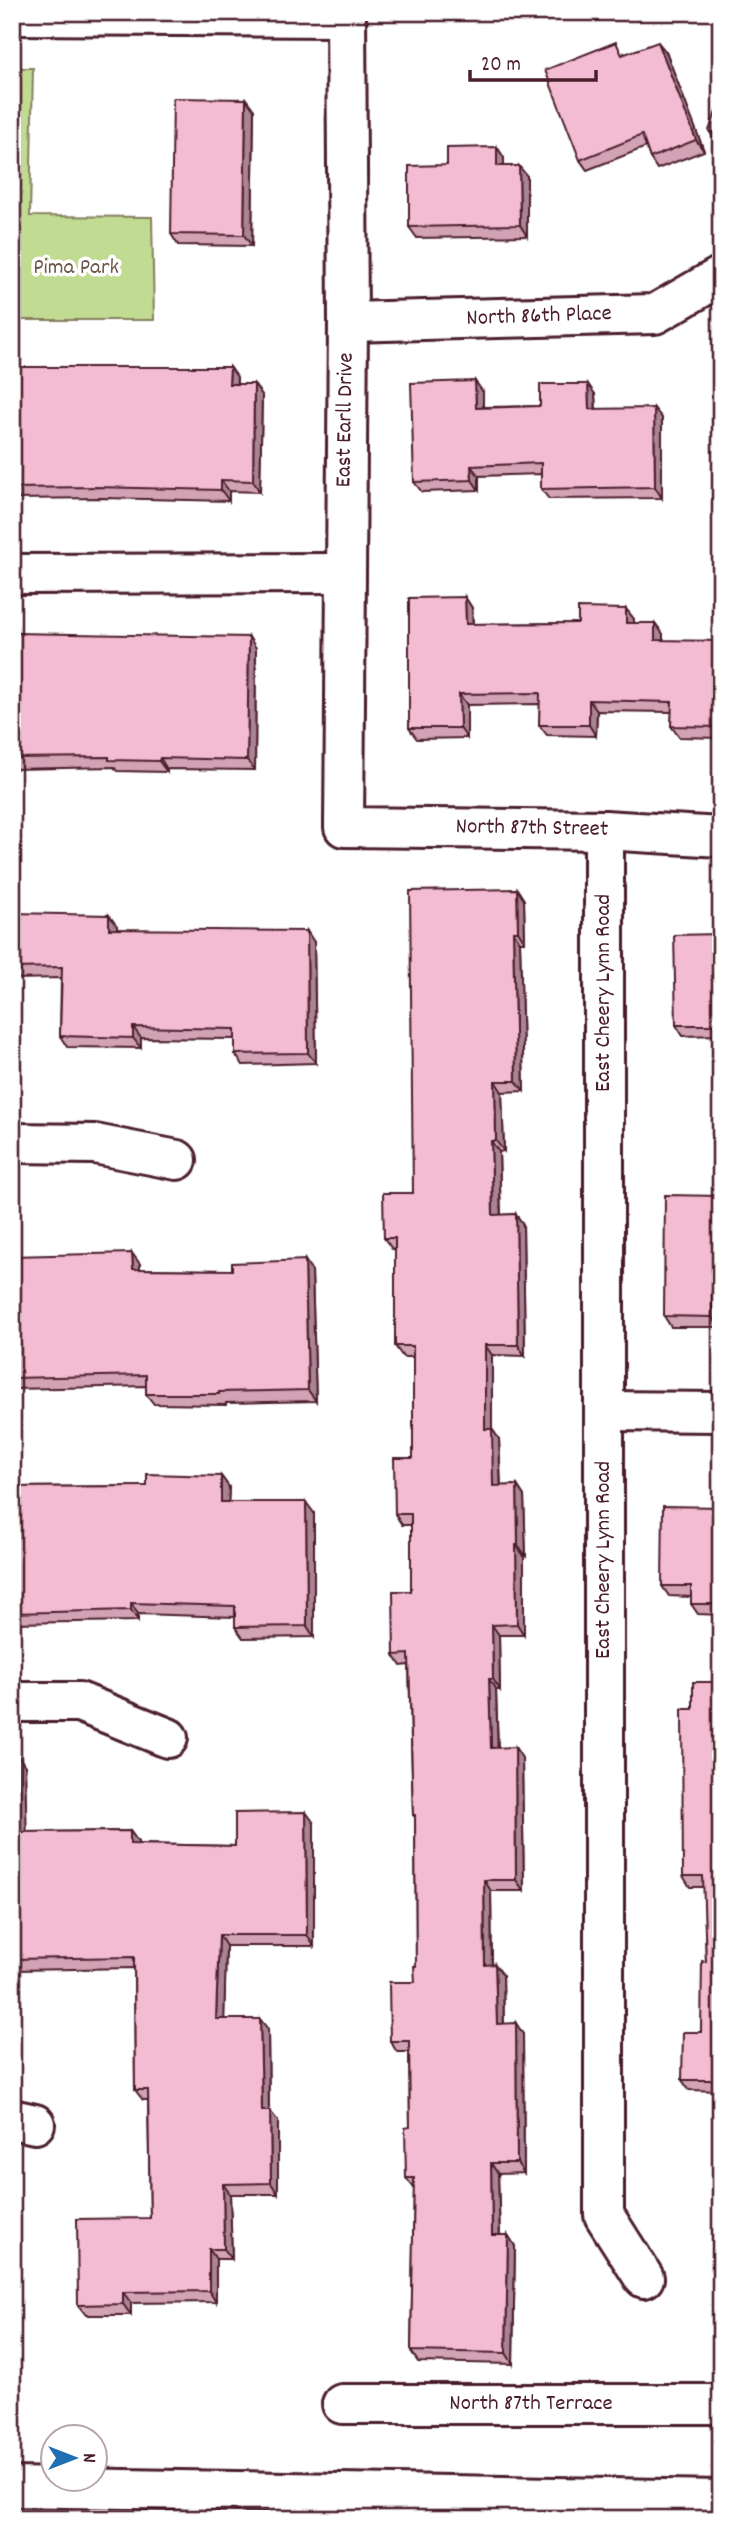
<svg xmlns="http://www.w3.org/2000/svg" width="733" height="2531" font-family="Dekko,sans-serif">
  <style>
    .green { fill: #c1dc92; stroke: #867e5e; stroke-width: 2 }
    .lines { fill: none; stroke-linecap: round; stroke-linejoin: round }
    .street-casing { stroke: #4a1f2b; stroke-width: 44 }
    .secondary-casing { stroke: #4a1f2b; stroke-width: 44 }
    .street { stroke: #fff; stroke-width: 38 }
    .secondary { stroke: #fff; stroke-width: 38 }
    .wall { fill: #d2a2b5; stroke: #4a1f2b; stroke-width: 2 }
    .shaded-wall { fill: #ab8494; stroke: #4a1f2b; stroke-width: 2 }
    .building { fill: #f4bcd3; stroke: #4a1f2b; stroke-width: 2 }
    .labels { text-anchor: middle; dominant-baseline: central; stroke-width: 7; stroke-linejoin: round; paint-order: stroke }
    .park-label { font-size: 23px; fill: #6e584a; stroke: #fff }
    .street-label { font-size: 23px; fill: #4a1f2b; stroke: #fff }
  </style>
  <rect width="100%" height="100%" fill="#fff"/>
  <filter id="ink" filterUnits="userSpaceOnUse"><feTurbulence type="fractalNoise" baseFrequency=".0143" numOctaves="2"/><feDisplacementMap in="SourceGraphic" scale="14" xChannelSelector="R" yChannelSelector="G"/><feConvolveMatrix kernelMatrix="1 2 1 2 8 2 1 2 1" color-interpolation-filters="sRGB"/></filter>
  <g filter="url(#ink)">
    <!-- green -->
    <path class="green" d="M12,68H33L30,216L152,217L154,320H12Z"/>
    <g class="lines">
      <defs>
        <g id="street">
          <path d="M346,12L348,322L344,827L604,830L721,837"/>
          <path d="M12,15L346,17"/>
          <path d="M348,322L655,314L721,276"/>
          <path d="M12,574L344,573"/>
          <path d="M604,830V2215L644,2278"/>
          <path d="M12,1143L95,1144L177,1160"/>
          <path d="M604,1411L721,1412"/>
          <path d="M12,1702H79L168,1738"/>
          <path d="M12,2119L35,2124"/>
          <path d="M342,2404H721"/>
        </g>
        <path id="secondary" d="M12,2487L721,2500"/>
      </defs>
      <!-- street casing -->
      <use href="#street" class="street-casing"/>
      <!-- secondary casing -->
      <use href="#secondary" class="secondary-casing"/>
      <!-- street -->
      <use href="#street" class="street"/>
      <!-- secondary -->
      <use href="#secondary" class="secondary"/>
    </g>
    <!-- wall -->
    <g class="wall">
      <path d="M666,52L704,151L657,169L650,158L646,147L587,170L580,160L624,53L625,54Z"/>
      <path d="M246,99L254,110L252,246L178,245L171,234Z"/>
      <path d="M721,99V143L717,142L709,131Z"/>
      <path d="M497,147L504,158V166L527,176V236L417,238L409,227L447,165Z"/>
      <path d="M12,367H230L237,377V384H254L262,395L260,492L229,491V501L103,498L12,499Z"/>
      <path d="M483,392V407L540,406L595,394L596,409L662,418V498L549,499L541,489V474L479,476V490L422,492L414,482Z"/>
      <path d="M465,597L472,608L473,624L578,623L626,609L634,619V623H655L663,634V641H721V738L679,737L671,726L672,712L597,711L596,736L547,735L539,725L540,704L467,705V738L417,739L409,728Z"/>
      <path d="M12,633L256,648L255,770L167,769V772L117,771L114,767L12,769Z"/>
      <path d="M517,889L524,900L525,942H520L524,1091L502,1092L504,1151L499,1152L501,1215L516,1214L523,1225L525,1356L492,1355V1429L499,1439L501,1486L517,1485L524,1496L526,1556H524V1635H499L500,1690H496L498,1747L522,1758L524,1891H491L492,1964L503,1975L504,2024L523,2034L524,2173L498,2174L500,2235H508L515,2246L513,2364L418,2362L411,2351L414,2188L406,2178L410,2127L409,2052H397L390,2041L415,1982L416,1966L415,1817L413,1815L409,1665L401,1666L394,1655L411,1591V1525H402L395,1514L413,1458V1357H403L395,1346V1249H392L384,1238L413,1193Z"/>
      <path d="M12,906L17,913L117,926V929L314,942L316,1063L243,1065L235,1054V1039L141,1038V1048L67,1047L60,1036L61,978L12,979Z"/>
      <path d="M721,934V1035L683,1036L676,1025Z"/>
      <path d="M721,1196V1302H719V1327H671L664,1316Z"/>
      <path d="M12,1201L15,1204V1256L140,1264V1269L312,1271L316,1401L226,1403V1405L154,1404L146,1394V1386L15,1389V1487L147,1486L221,1476L229,1487L228,1502L314,1513V1637L243,1638L235,1627V1617L138,1614V1621L12,1623Z"/>
      <path d="M721,1507V1615L698,1614L691,1604V1597L669,1596L662,1586Z"/>
      <path d="M721,1682V2091L689,2090L682,2080L701,2032L706,1962L704,1887H690L683,1876L693,1709Z"/>
      <path d="M12,1755L25,1766L26,1832L130,1831L138,1842V1844L235,1846L314,1823V1946H226L224,2019L268,2029L269,2111L278,2121V2194H230L232,2259H216V2302L131,2303V2315H86L78,2305L150,2218L148,2100H143L135,2090L134,1968L16,1970L17,2021H12Z"/>
    </g>
    <!-- shaded-wall -->
    <g class="shaded-wall">
      <path d="M658,42L666,52L704,151L696,140Z"/>
      <path d="M246,99L254,110L252,246L244,235Z"/>
      <path d="M497,147L504,158V177L497,166Z"/>
      <path d="M519,166L527,176V236L520,225Z"/>
      <path d="M230,367L237,377L236,394L229,384Z"/>
      <path d="M475,381L483,392V418L476,408Z"/>
      <path d="M254,384L262,395L260,492L253,481Z"/>
      <path d="M588,384L595,394L596,419L589,409Z"/>
      <path d="M654,408L662,418V498L655,487Z"/>
      <path d="M471,466L479,476V490L472,480Z"/>
      <path d="M221,480L229,491V501L221,490Z"/>
      <path d="M465,597L472,608L473,634L466,624Z"/>
      <path d="M626,609L634,619V633L626,623Z"/>
      <path d="M655,623L663,634V651L655,640Z"/>
      <path d="M249,637L256,648L255,770L247,760Z"/>
      <path d="M459,694L467,705V738L460,728Z"/>
      <path d="M589,700L597,711L596,736L589,725Z"/>
      <path d="M160,758L167,769V772L159,761Z"/>
      <path d="M517,889L524,900L525,942L518,931Z"/>
      <path d="M12,906L17,912V923L12,917Z"/>
      <path d="M109,915L117,926V940L109,929Z"/>
      <path d="M307,931L314,942L316,1063L308,1053Z"/>
      <path d="M513,931L520,942L524,1091L516,1081Z"/>
      <path d="M133,1027L141,1038V1048L133,1038Z"/>
      <path d="M495,1081L502,1092L504,1151L496,1141Z"/>
      <path d="M491,1141L499,1152L501,1225L493,1215Z"/>
      <path d="M12,1201L15,1204V1267L12,1263Z"/>
      <path d="M516,1214L523,1225L525,1356L518,1345Z"/>
      <path d="M132,1253L140,1264V1279L133,1269Z"/>
      <path d="M305,1260L312,1271L316,1401L308,1390Z"/>
      <path d="M712,1292L719,1302V1327L712,1317Z"/>
      <path d="M485,1345L492,1355V1429L499,1439L501,1497L493,1486L485,1429Z"/>
      <path d="M12,1385L15,1389V1498L12,1494Z"/>
      <path d="M221,1476L229,1487L228,1513L221,1502Z"/>
      <path d="M517,1485L524,1496L526,1556L518,1545Z"/>
      <path d="M306,1502L314,1513V1637L307,1626Z"/>
      <path d="M516,1545L524,1556V1635L517,1624Z"/>
      <path d="M131,1603L138,1614V1621L131,1610Z"/>
      <path d="M492,1625L499,1635L500,1690L493,1679Z"/>
      <path d="M489,1679L496,1690L498,1758L491,1748Z"/>
      <path d="M515,1747L522,1758L524,1891L516,1880Z"/>
      <path d="M18,1755L25,1766L27,1842L19,1832Z"/>
      <path d="M306,1812L314,1823V1946L307,1935Z"/>
      <path d="M130,1831L138,1842V1854L130,1844Z"/>
      <path d="M484,1880L491,1891L492,1975L485,1965Z"/>
      <path d="M219,1935L226,1946L224,2030L216,2019Z"/>
      <path d="M495,1964L503,1975L504,2034L497,2024Z"/>
      <path d="M12,1965L16,1970L17,2021L12,2014Z"/>
      <path d="M260,2019L268,2029L269,2121L262,2111Z"/>
      <path d="M516,2023L523,2034L524,2173L517,2163Z"/>
      <path d="M270,2111L278,2121V2194L271,2183Z"/>
      <path d="M491,2163L498,2174L500,2246L492,2235Z"/>
      <path d="M223,2184L230,2194L232,2259L224,2249Z"/>
      <path d="M508,2235L515,2246L513,2364L506,2353Z"/>
      <path d="M209,2249L216,2259V2302L209,2291Z"/>
      <path d="M123,2292L131,2303V2315L123,2304Z"/>
    </g>
    <!-- building -->
    <g class="building">
      <path d="M616,42L622,55L658,42L696,140L650,158L642,135L580,160L545,70Z"/>
      <path d="M173,98L246,99L244,235L171,234Z"/>
      <path d="M721,99V136L709,131Z"/>
      <path d="M497,147V166H519L520,225L409,227V166L447,165V148Z"/>
      <path d="M12,367H230L229,384H254L253,481L221,480V490L95,487L12,488Z"/>
      <path d="M475,381L476,408L540,406V384H588L589,409L654,408L655,487L541,489V463L471,466L472,480L414,482L411,383Z"/>
      <path d="M465,597L466,624L578,623V608L626,609V623H655V640L721,641V727L671,726L672,702L589,700V725H539L540,693L459,694L460,728H409V598Z"/>
      <path d="M12,633L249,637L247,760L160,758L159,761L109,760V757L12,758Z"/>
      <path d="M517,889L518,931H513L516,1081H495L496,1141H491L493,1215L516,1214L518,1345H485V1429H492L493,1486L517,1485L518,1545H516L517,1624L492,1625L493,1679H489L491,1748L515,1747L516,1880H484L485,1965L495,1964L497,2024L516,2023L517,2163H491L492,2235H508L506,2353L411,2351L414,2178H406L405,2128L410,2127L409,2041H390L389,1982H415L414,1966H416L415,1815H413L409,1654L394,1655L393,1591H411V1514H395L394,1458H413V1346H395V1238H384L383,1193H413L410,891Z"/>
      <path d="M12,913L109,915V929L307,931L308,1053L235,1054V1029L133,1027V1038L60,1036L62,967L12,968Z"/>
      <path d="M721,934V1025H676L674,935Z"/>
      <path d="M665,1195L721,1196V1292H712V1317L664,1316Z"/>
      <path d="M132,1253L133,1269L232,1270V1263L305,1260L308,1390L219,1392V1394H146V1375L12,1378V1256Z"/>
      <path d="M147,1474L221,1476V1502H306L307,1626L235,1627V1606L131,1603V1610L12,1613V1487L147,1486Z"/>
      <path d="M663,1506L721,1507V1604H691V1586H662Z"/>
      <path d="M693,1682H721V2080H682L683,2032H701L702,1961L706,1962L703,1876H683L682,1709H693Z"/>
      <path d="M12,1755H18L19,1832L130,1831V1844L235,1846V1813L306,1812L307,1935H219L216,2019H260L262,2111H270L271,2183L223,2184L224,2249H209V2291L123,2292V2304L78,2305L77,2219L150,2218L148,2090H135L134,1957L12,1959Z"/>
    </g>
  </g>
  <g class="labels">
    <!-- park labels -->
    <g class="park-label">
      <text x="76" y="268">Pima Park</text>
    </g>
    <!-- street labels -->
    <g class="street-label">
      <text transform="translate(539 317) rotate(-2)">North 86th Place</text>
      <text transform="translate(346 420) rotate(-89)">East Earll Drive</text>
      <text transform="translate(532 829) rotate(1)">North 87th Street</text>
      <text transform="translate(604 993) rotate(-90)">East Cheery Lynn Road</text>
      <text transform="translate(604 1560) rotate(-90)">East Cheery Lynn Road</text>
      <text x="531" y="2404">North 87th Terrace</text>
    </g>
  </g>
  <!-- margin -->
  <rect width="733" height="2531" fill="none" stroke="#fff" stroke-width="42"/>
  <rect x="21" y="21" width="691" height="2489" fill="none" stroke="#4a1f2b" stroke-width="2.5" filter="url(#ink)"/>
  <!-- north arrow -->
  <g transform="translate(74 2458) rotate(90)"><circle r="33" fill="#ffffff" stroke="#b7a5aa" stroke-width="2"/>
  <path d="M0-5L12 26L0 18L-12 26Z" fill="#1f6fb2"/>
  <text y="-10" font-size="19" font-weight="bold" text-anchor="middle" fill="#4a1f2b">N</text>
  </g>
  <!-- scale -->
  <path d="M470 70v10h126v-10" fill="none" stroke="#4a1f2b" stroke-width="3.5"/>
  <text x="481" y="70" font-size="21" fill="#4a1f2b" stroke="#ffffff" stroke-width="5" paint-order="stroke">20 m</text>
</svg>
